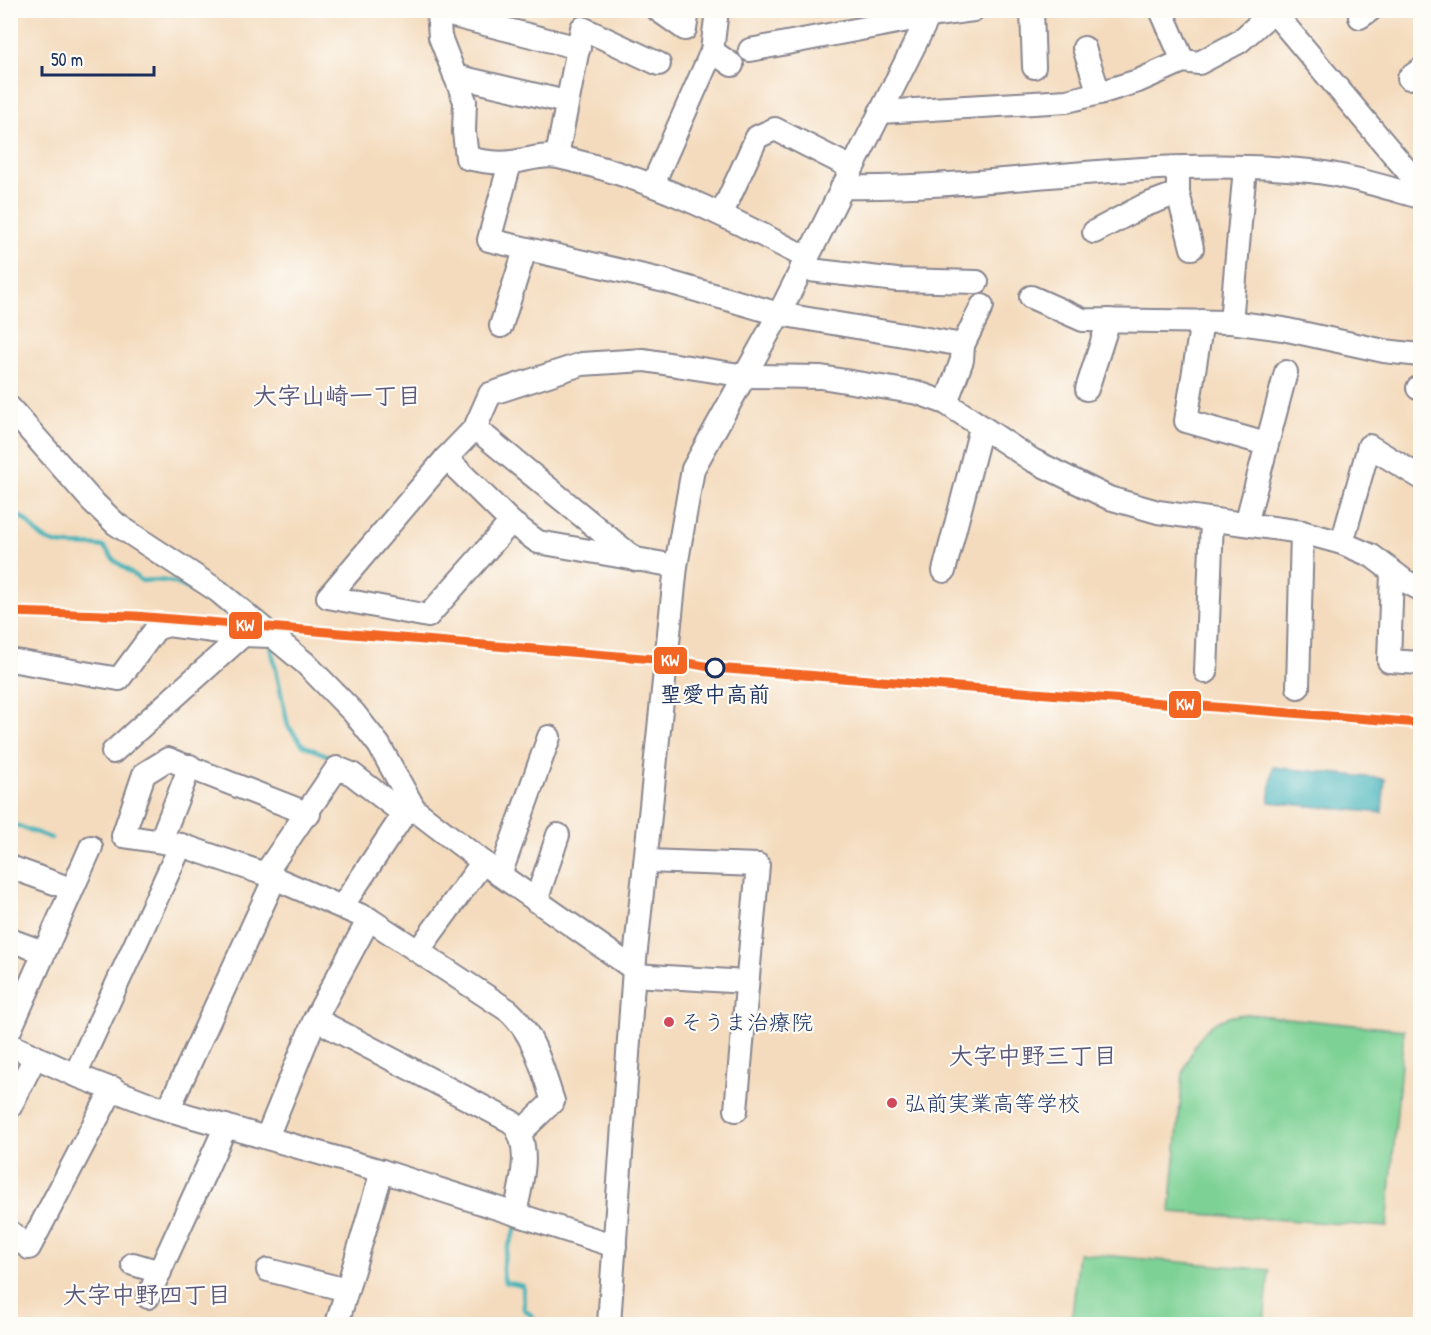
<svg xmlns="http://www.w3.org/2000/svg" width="1431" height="1335" font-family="'Patrick Hand','Klee One',sans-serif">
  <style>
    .green { fill: #7dd194; stroke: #4c8079; stroke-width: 1.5 }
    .water { fill: #42b2ba; stroke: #2e708c; stroke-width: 1.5 }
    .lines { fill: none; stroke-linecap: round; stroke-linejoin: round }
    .stream { stroke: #42b2ba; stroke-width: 4.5 }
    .minor-casing { stroke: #88858e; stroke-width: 26 }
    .minor { stroke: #fff; stroke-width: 22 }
    .rail-1-casing { stroke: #fdfcf7; stroke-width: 14 }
    .rail-1 { stroke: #f26522; stroke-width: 9 }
    .stop-dot { fill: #fdfcf7; stroke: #1b2f5e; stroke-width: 3 }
    .poi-dot { fill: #d1495b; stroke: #fdfcf7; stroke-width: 2 }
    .labels { text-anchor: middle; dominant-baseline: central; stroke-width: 4.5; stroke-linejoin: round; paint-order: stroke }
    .stop-label { font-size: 22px; font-weight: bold; fill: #1b2f5e; stroke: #fdfcf7 }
    .poi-label { font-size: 22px; fill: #1b2f5e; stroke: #fdfcf7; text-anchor: start }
    .neighbourhood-label { font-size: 24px; font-weight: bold; fill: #5b577b; stroke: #fdfcf7 }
    .line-badge { stroke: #fdfcf7; stroke-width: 2 }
    .badge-label { font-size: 16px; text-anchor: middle; font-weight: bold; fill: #fff }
  </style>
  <rect width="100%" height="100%" fill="#fdfcf7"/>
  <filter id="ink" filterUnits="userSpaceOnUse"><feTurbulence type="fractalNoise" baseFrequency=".0167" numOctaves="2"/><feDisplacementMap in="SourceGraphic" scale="12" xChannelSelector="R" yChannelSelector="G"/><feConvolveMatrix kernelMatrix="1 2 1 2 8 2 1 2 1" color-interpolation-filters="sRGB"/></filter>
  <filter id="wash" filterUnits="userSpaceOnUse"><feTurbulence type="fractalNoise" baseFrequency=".008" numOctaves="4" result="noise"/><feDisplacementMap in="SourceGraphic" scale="24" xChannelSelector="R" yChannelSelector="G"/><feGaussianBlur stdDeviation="1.35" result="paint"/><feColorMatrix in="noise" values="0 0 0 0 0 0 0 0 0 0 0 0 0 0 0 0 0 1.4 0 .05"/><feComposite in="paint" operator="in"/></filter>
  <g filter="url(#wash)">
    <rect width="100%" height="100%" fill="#f4dbbd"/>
    <!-- green -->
    <g class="green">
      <path d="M1248,1014L1404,1030L1387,1227L1170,1212L1183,1074C1195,1038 1208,1016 1248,1014Z"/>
      <path d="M1079,1253L1269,1270L1264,1324H1071Z"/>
    </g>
    <!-- water -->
    <path class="water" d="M1273,767L1385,779L1382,813L1269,802Z"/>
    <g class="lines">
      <!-- stream -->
      <g class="stream">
        <path d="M10,514C29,516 30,529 43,538C59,549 86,543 104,547L114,560L142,581C186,576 192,596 228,613"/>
        <path d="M271,646L288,726L303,745L338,760"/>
        <path d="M10,823L51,838"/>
        <path d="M517,1225C510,1246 498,1261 505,1282L523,1286L524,1309L532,1316"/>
      </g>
    </g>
  </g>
  <g filter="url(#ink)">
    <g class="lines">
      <defs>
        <g id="minor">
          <path d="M438,10L440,37L465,101L464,132L467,158C482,161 497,164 512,162C527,160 543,154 558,157C647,176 727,216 807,258"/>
          <path d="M658,10L685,29L688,10"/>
          <path d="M1032,10L1034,67"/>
          <path d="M1161,10L1183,61"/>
          <path d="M1272,10L1420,186"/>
          <path d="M438,12L579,48"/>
          <path d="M1360,17L1370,10"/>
          <path d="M1084,48L1099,93"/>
          <path d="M750,50L929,16L973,10"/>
          <path d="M712,51L732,65"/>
          <path d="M455,76L566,102"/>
          <path d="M1409,78L1420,70"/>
          <path d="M880,112L1067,101L1099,93L1138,81L1183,61L1199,63L1239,42L1275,10"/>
          <path d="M557,156L582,28L659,64"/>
          <path d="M510,163L489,240L665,281L779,314L963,345L962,360L946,403"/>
          <path d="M1178,178V193L1192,248"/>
          <path d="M653,184L712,51L717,10"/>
          <path d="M842,187C997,190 1154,154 1310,171C1347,175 1384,187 1420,197"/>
          <path d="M722,213L757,137L775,129L852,168"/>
          <path d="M1094,232L1143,206L1178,193"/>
          <path d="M801,269L897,280L977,282"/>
          <path d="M1031,297L1083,320L1231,322L1283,329L1384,351L1420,355"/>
          <path d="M1202,321L1186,421L1266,444"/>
          <path d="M1231,322L1245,168"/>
          <path d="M501,326L525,250"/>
          <path d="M963,345L982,306"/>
          <path d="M1418,388L1420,389"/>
          <path d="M1087,389L1109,320"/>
          <path d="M10,408L91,500L116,524L218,591L305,663L354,713L379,745L415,810L500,875L634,969"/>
          <path d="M475,428L490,394L582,364L644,360L746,376L821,377L918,393L946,403L1032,460L1109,498L1158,512L1302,532L1342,543L1372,556L1405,581L1420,589"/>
          <path d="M446,458L511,522L538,542L676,566"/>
          <path d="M511,522L428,616L328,597L446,458L475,428L636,560"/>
          <path d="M1246,524L1286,372"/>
          <path d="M1342,543L1369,446L1420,477"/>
          <path d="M944,571L981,428"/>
          <path d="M1392,573L1389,661L1420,663"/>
          <path d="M10,660L119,679L156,629L168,625L243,635L273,636"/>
          <path d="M1206,672L1212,521"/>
          <path d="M1298,687L1302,532"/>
          <path d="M113,752L243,635"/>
          <path d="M309,814L168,759L144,774L123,836L181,845L265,874L369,919"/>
          <path d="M161,840L190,766"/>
          <path d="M646,861L758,865L736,1110"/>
          <path d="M10,867L71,889"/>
          <path d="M265,874L337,768L352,774L404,814L415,810"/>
          <path d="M500,875L549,737"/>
          <path d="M536,901L558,835"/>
          <path d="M343,905L404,814"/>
          <path d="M10,940L43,952"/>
          <path d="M418,951L483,862"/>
          <path d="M634,975L746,982"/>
          <path d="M315,1019L512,1122C533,1145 521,1185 515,1213"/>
          <path d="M10,1030L91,847"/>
          <path d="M10,1045L75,1075L155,1106L382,1171L615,1246"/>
          <path d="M75,1075L181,845"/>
          <path d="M10,1107L35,1057"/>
          <path d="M168,1110L274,880"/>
          <path d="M267,1137L315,1019L369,919L509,1011C535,1035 542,1069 553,1101L521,1132"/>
          <path d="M10,1232L29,1248L113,1088"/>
          <path d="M133,1264L160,1272"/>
          <path d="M268,1270L347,1290"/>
          <path d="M148,1297L226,1126"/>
          <path d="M337,1324L382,1171"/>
          <path d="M609,1324L634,969L676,566L693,469L779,314L932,10"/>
        </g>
      </defs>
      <!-- minor casing -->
      <use href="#minor" class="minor-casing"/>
      <!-- minor -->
      <use href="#minor" class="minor"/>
      <defs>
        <path id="rail-1" d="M10,612L135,616L678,661L715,668L1420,723"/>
      </defs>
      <!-- rail-1 casing -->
      <use href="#rail-1" class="rail-1-casing"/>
      <!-- rail-1 -->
      <use href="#rail-1" class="rail-1"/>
    </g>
  </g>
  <!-- markers -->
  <circle class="stop-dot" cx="715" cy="668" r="9"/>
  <g class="poi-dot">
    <circle cx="669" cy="1022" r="6"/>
    <circle cx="892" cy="1103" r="6"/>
  </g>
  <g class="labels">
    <!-- stop labels -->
    <g class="stop-label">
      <text x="715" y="694">聖愛中高前</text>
    </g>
    <!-- poi labels -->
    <g class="poi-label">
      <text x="681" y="1022">そうま治療院</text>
      <text x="904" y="1103">弘前実業高等学校</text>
    </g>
    <!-- neighbourhood labels -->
    <g class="neighbourhood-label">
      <text x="337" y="395">大字山崎一丁目</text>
      <text x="1033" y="1055">大字中野三丁目</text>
      <text x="147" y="1294">大字中野四丁目</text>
    </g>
  </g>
  <g class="line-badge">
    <rect x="228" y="611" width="35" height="29" rx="6" fill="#f26522"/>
    <rect x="653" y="646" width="35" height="29" rx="6" fill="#f26522"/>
    <rect x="1168" y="690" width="34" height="29" rx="6" fill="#f26522"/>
  </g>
  <g class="badge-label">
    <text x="245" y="631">KW</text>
    <text x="670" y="666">KW</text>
    <text x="1185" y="710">KW</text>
  </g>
  <!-- margin -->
  <rect width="1431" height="1335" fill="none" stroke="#fdfcf7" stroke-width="36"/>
  <!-- scale -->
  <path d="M42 66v9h112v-9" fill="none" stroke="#1b2f5e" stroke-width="3"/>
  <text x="51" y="66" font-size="18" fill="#1b2f5e" stroke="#fdfcf7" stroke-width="4.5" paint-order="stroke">50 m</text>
</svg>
